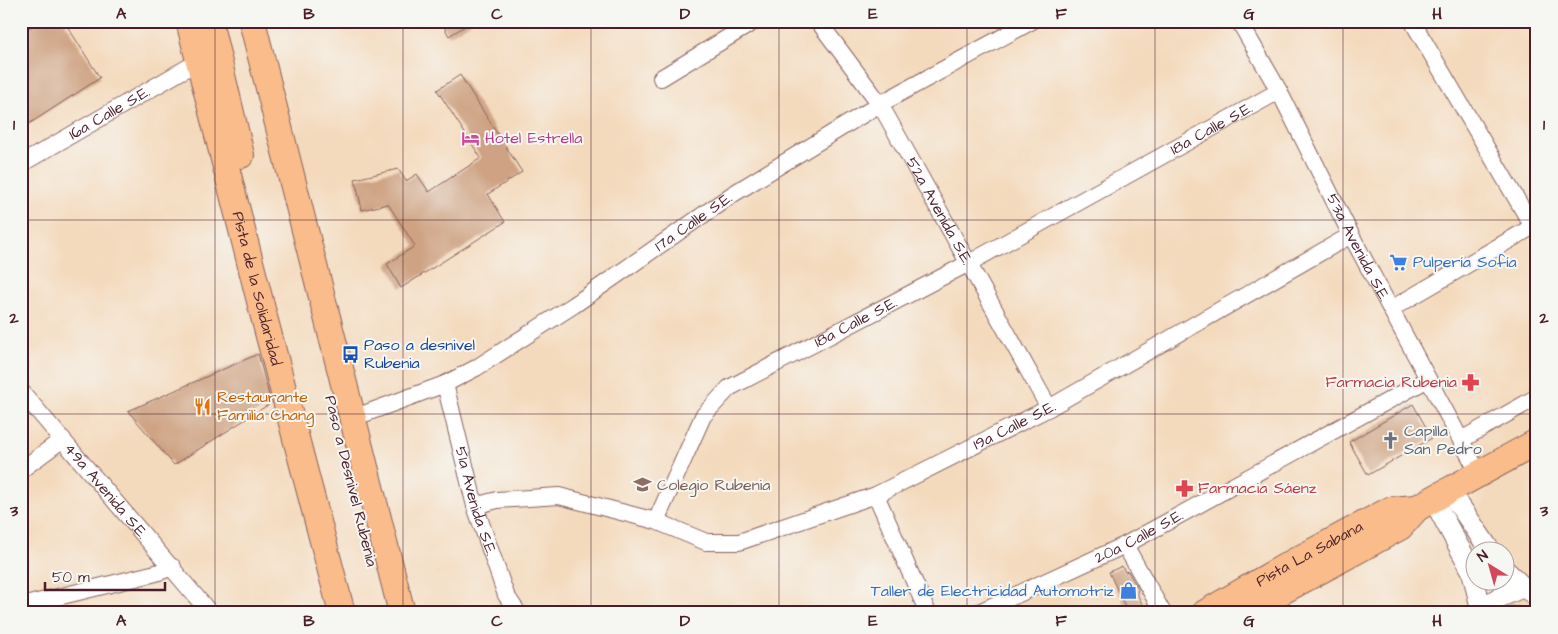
<svg xmlns="http://www.w3.org/2000/svg" width="1558" height="634" font-family="'Architects Daughter',sans-serif">
  <style>
    .green { fill: #99cd7d; stroke: #727654 }
    .building { fill: #cea282 }
    .lines { fill: none; stroke-linecap: round; stroke-linejoin: round }
    .minor-casing { stroke: #86605e; stroke-width: 18 }
    .tertiary-casing { stroke: #86605e; stroke-width: 22 }
    .primary-casing { stroke: #86605e; stroke-width: 28 }
    .minor { stroke: #fff; stroke-width: 16 }
    .tertiary { stroke: #fff; stroke-width: 20 }
    .primary { stroke: #f9bc8a; stroke-width: 26 }
    .grid { fill: none; stroke: #4a1f2b; stroke-width: 1; stroke-opacity: 0.55 }
    .labels { text-anchor: middle; dominant-baseline: central; stroke-width: 4; stroke-linejoin: round; paint-order: stroke }
    .street-label { font-size: 16px; fill: #4a1f2b; stroke: #f6f6f2 }
    .hotel-label { font-size: 16px; fill: #b23c85; stroke: #f6f6f2; text-anchor: start }
    .shop-label { font-size: 16px; fill: #366cbe; stroke: #f6f6f2; text-anchor: start }
    .transit-label { font-size: 16px; fill: #164399; stroke: #f6f6f2; text-anchor: start }
    .health-label { font-size: 16px; fill: #be3a42; stroke: #f6f6f2; text-anchor: end }
    .food-label { font-size: 16px; fill: #c56008; stroke: #f6f6f2; text-anchor: start }
    .worship-label { font-size: 16px; fill: #5b616d; stroke: #f6f6f2; text-anchor: start }
    .education-label { font-size: 16px; fill: #785e54; stroke: #f6f6f2; text-anchor: start }
    .neatline { fill: none; stroke: #4a1f2b; stroke-width: 2 }
    .grid-label { font-size: 16px; text-anchor: middle; font-weight: bold; fill: #4a1f2b }
  </style>
  <rect width="100%" height="100%" fill="#f6f6f2"/>
  <filter id="ink" filterUnits="userSpaceOnUse"><feTurbulence type="fractalNoise" baseFrequency=".02" numOctaves="2"/><feDisplacementMap in="SourceGraphic" scale="10" xChannelSelector="R" yChannelSelector="G"/><feConvolveMatrix kernelMatrix="1 2 1 2 8 2 1 2 1" color-interpolation-filters="sRGB"/></filter>
  <filter id="wash" filterUnits="userSpaceOnUse"><feTurbulence type="fractalNoise" baseFrequency=".0096" numOctaves="4" result="noise"/><feDisplacementMap in="SourceGraphic" scale="20" xChannelSelector="R" yChannelSelector="G"/><feGaussianBlur stdDeviation="1.12" result="paint"/><feColorMatrix in="noise" values="0 0 0 0 0 0 0 0 0 0 0 0 0 0 0 0 0 1.4 0 .05"/><feComposite in="paint" operator="in"/></filter>
  <g filter="url(#wash)">
    <rect width="100%" height="100%" fill="#f4dabd"/>
    <!-- green -->
    <path class="green" d="M1510,604H1520L1537,609V613H1498L1500,609Z"/>
    <g id="blocks">
      <!-- building -->
      <g class="building">
        <path d="M40,21H64L100,78L21,129V33Z"/>
        <path d="M441,21H473L449,36Z"/>
        <path d="M460,75L522,172L488,194L505,222L401,288L387,264L415,246L388,204L362,210L355,179L398,169L406,181L417,174L429,192L481,158L437,90Z"/>
        <path d="M258,354L271,403L174,465L128,411Z"/>
        <path d="M1413,404L1432,438L1368,475L1349,442Z"/>
        <path d="M1122,566L1125,572L1128,571L1138,589L1137,593L1146,613H1128L1109,572Z"/>
      </g>
    </g>
  </g>
  <g filter="url(#ink)">
    <use href="#blocks" fill-opacity="0" stroke="#86605e" stroke-width="1"/>
    <g class="lines">
      <defs>
        <g id="minor">
          <path id="s1" d="M818,21L880,104L1049,408"/>
          <path id="s2" d="M1239,21L1279,91L1351,235L1479,474"/>
          <path d="M1412,21L1533,227"/>
          <path d="M661,78L755,21"/>
          <path id="s3" d="M21,164L199,61"/>
          <path d="M1391,309L1537,224"/>
          <path id="s4" d="M445,384L475,506L506,595L518,613"/>
          <path id="s5" d="M21,391L210,613"/>
          <path id="s6" d="M353,418L445,384L476,368L574,305L733,194L880,104L1032,21"/>
          <path d="M1461,440L1537,397"/>
          <path d="M21,470L63,439"/>
          <path d="M876,495L928,613"/>
          <path id="s7" d="M475,506L497,500L559,496L656,521L706,542H739L876,495L1049,408L1351,235"/>
          <path id="s8" d="M656,521L703,416L729,388L969,263L1279,91"/>
          <path d="M1125,545L1163,613"/>
          <path d="M21,606L156,573L173,567"/>
          <path id="s9" d="M977,613L1125,545L1428,379"/>
        </g>
        <g id="tertiary">
          <path d="M1449,490L1491,552"/>
          <path d="M1433,499L1472,571L1481,609L1480,613"/>
          <path d="M1506,571L1523,587L1537,596"/>
          <path d="M1481,609L1500,597L1523,587"/>
        </g>
        <g id="primary">
          <path id="s10" d="M189,21L264,317L342,613"/>
          <path d="M209,21L241,155"/>
          <path d="M252,21L402,613"/>
          <path id="s11" d="M1205,613L1288,565L1390,510L1417,508"/>
          <path d="M1242,613L1400,527L1417,508L1537,442"/>
        </g>
      </defs>
      <!-- minor casing -->
      <use href="#minor" class="minor-casing"/>
      <!-- tertiary casing -->
      <use href="#tertiary" class="tertiary-casing"/>
      <!-- primary casing -->
      <use href="#primary" class="primary-casing"/>
      <!-- minor -->
      <use href="#minor" class="minor"/>
      <!-- tertiary -->
      <use href="#tertiary" class="tertiary"/>
      <!-- primary -->
      <use href="#primary" class="primary"/>
    </g>
  </g>
  <!-- grid -->
  <path class="grid" d="M215,21V613M403,21V613M591,21V613M779,21V613M967,21V613M1155,21V613M1343,21V613M21,220H1537M21,414H1537"/>
  <!-- icons -->
  <defs>
    <symbol id="hotel-bare" viewBox="-9 -9 18 18"><path d="M-6-4.5h1.5V1H6V5H4.5V3h-9V5H-6ZM-4 0a1.8 1.8 0 1 1 3.6 0ZM.5 0V-2.5h3Q6-2.5 6 0Z" fill="#d1479c" stroke="#f6f6f2" stroke-width="2.5" paint-order="stroke"/></symbol>
    <symbol id="supermarket-bare" viewBox="-9 -9 18 18"><path d="M-6-5.5h2.5l.6 2H6L4.5 2H-2.5L-4.4-4H-6ZM-1.5 3.2a1.3 1.3 0 1 0 .1 0ZM3 3.2a1.3 1.3 0 1 0 .1 0Z" fill="#3f7fe0" stroke="#f6f6f2" stroke-width="2.5" paint-order="stroke"/></symbol>
    <symbol id="bus-bare" viewBox="-9 -9 18 18"><path d="M-5-6H5V4H4V6H2V4H-2V6H-4V4H-5ZM-3.5-4V0h7V-4ZM-3.5 1.2v1.5H-2V1.2ZM2 1.2v1.5H3.5V1.2Z" fill="#1a4fb4" stroke="#f6f6f2" stroke-width="2.5" paint-order="stroke"/></symbol>
    <symbol id="pharmacy-bare" viewBox="-9 -9 18 18"><path d="M-2-6h4v4h4v4h-4v4h-4v-4h-4v-4h4Z" fill="#e0444e" stroke="#f6f6f2" stroke-width="2.5" paint-order="stroke"/></symbol>
    <symbol id="restaurant-bare" viewBox="-9 -9 18 18"><path d="M-5-6h1v4h1v-4h1v4h1v-4h1v5L-1.5 .5V6h-2V.5L-5-1ZM5-6V6H3V1.5H1.5Q1.5-4 5-6Z" fill="#e8710a" stroke="#f6f6f2" stroke-width="2.5" paint-order="stroke"/></symbol>
    <symbol id="church-bare" viewBox="-9 -9 18 18"><path d="M-1.2-6h2.4v3.5h3.3v2.4h-3.3V6h-2.4V-.1h-3.3v-2.4h3.3Z" fill="#6b7280" stroke="#f6f6f2" stroke-width="2.5" paint-order="stroke"/></symbol>
    <symbol id="university-bare" viewBox="-9 -9 18 18"><path d="M0-5L7-2L0 1L-7-2ZM-4 1L0 2.5L4 1V4Q0 6-4 4Z" fill="#8d6e63" stroke="#f6f6f2" stroke-width="2.5" paint-order="stroke"/></symbol>
    <symbol id="shop-bare" viewBox="-9 -9 18 18"><path d="M-5-2.5h2.3a2.7 3.5 0 0 1 5.4 0H5L5.5 6h-11ZM-1.5-2.5h3a1.5 2.3 0 0 0-3 0Z" fill="#3f7fe0" stroke="#f6f6f2" stroke-width="2.5" paint-order="stroke"/></symbol>
  </defs>
  <g fill-rule="evenodd">
    <use href="#hotel-bare" x="458" y="126" width="25" height="25"/>
    <use href="#supermarket-bare" x="1386" y="250" width="25" height="25"/>
    <use href="#bus-bare" x="338" y="342" width="25" height="25"/>
    <use href="#pharmacy-bare" x="1458" y="370" width="25" height="25"/>
    <use href="#restaurant-bare" x="190" y="394" width="25" height="25"/>
    <use href="#church-bare" x="1378" y="428" width="25" height="25"/>
    <use href="#university-bare" x="630" y="472" width="25" height="25"/>
    <use href="#pharmacy-bare" x="1172" y="476" width="25" height="25"/>
    <use href="#shop-bare" x="1116" y="578" width="25" height="25"/>
  </g>
  <g class="labels">
    <!-- street labels -->
    <g class="street-label">
      <text stroke="none"><textPath href="#s3" startOffset="102">16a Calle S.E.</textPath></text>
      <text stroke="none"><textPath href="#s8" startOffset="701">18a Calle S.E.</textPath></text>
      <text stroke="none"><textPath href="#s1" startOffset="226">52a Avenida S.E.</textPath></text>
      <text stroke="none"><textPath href="#s6" startOffset="395">17a Calle S.E.</textPath></text>
      <text stroke="none"><textPath href="#s2" startOffset="256">53a Avenida S.E.</textPath></text>
      <text stroke="none"><textPath href="#s10" startOffset="276">Pista de la Solidaridad</textPath></text>
      <text stroke="none"><textPath href="#s8" startOffset="296">18a Calle S.E.</textPath></text>
      <text stroke="none"><textPath href="#s7" startOffset="572">19a Calle S.E.</textPath></text>
      <text transform="translate(351 481) rotate(76)">Paso a Desnivel Rubenia</text>
      <text stroke="none"><textPath href="#s5" startOffset="131">49a Avenida S.E.</textPath></text>
      <text stroke="none"><textPath href="#s4" startOffset="121">51a Avenida S.E.</textPath></text>
      <text stroke="none"><textPath href="#s9" startOffset="179">20a Calle S.E.</textPath></text>
      <text stroke="none"><textPath href="#s11" startOffset="120">Pista La Sabana</textPath></text>
    </g>
    <!-- hotel labels -->
    <g class="hotel-label">
      <text x="485" y="138">Hotel Estrella</text>
    </g>
    <!-- shop labels -->
    <g class="shop-label">
      <text x="1413" y="262">Pulpería Sofía</text>
      <text x="1114" y="591" text-anchor="end">Taller de Electricidad Automotriz</text>
    </g>
    <!-- transit labels -->
    <g class="transit-label">
      <text x="364" y="345">Paso a desnivel<tspan x="364" dy="18">Rubenia</tspan></text>
    </g>
    <!-- health labels -->
    <g class="health-label">
      <text x="1457" y="382">Farmacia Rubenia</text>
      <text x="1198" y="488" text-anchor="start">Farmacia Sáenz</text>
    </g>
    <!-- food labels -->
    <g class="food-label">
      <text x="217" y="397">Restaurante<tspan x="217" dy="18">Familia Chang</tspan></text>
    </g>
    <!-- worship labels -->
    <g class="worship-label">
      <text x="1404" y="431">Capilla<tspan x="1404" dy="18">San Pedro</tspan></text>
    </g>
    <!-- education labels -->
    <g class="education-label">
      <text x="657" y="485">Colegio Rubenia</text>
    </g>
  </g>
  <!-- margin -->
  <rect width="1558" height="634" fill="none" stroke="#f6f6f2" stroke-width="55"/>
  <!-- north arrow -->
  <g transform="translate(1490 566) rotate(323)"><circle r="24" fill="#f6f6f2" stroke="#b1a0a2"/>
  <path d="M0-4L9 19L0 12L-9 19Z" fill="#d1495b"/>
  <text y="-8" font-size="14" font-weight="bold" text-anchor="middle" fill="#4a1f2b">N</text>
  </g>
  <!-- scale -->
  <path d="M45 582v8h120v-8" fill="none" stroke="#4a1f2b" stroke-width="2.5"/>
  <text x="52" y="582" font-size="15" fill="#4a1f2b" stroke="#f6f6f2" stroke-width="4" paint-order="stroke">50 m</text>
  <rect x="28" y="28" width="1502" height="578" class="neatline"/>
  <g class="grid-label">
    <text x="121" y="19">A</text>
    <text x="309" y="19">B</text>
    <text x="497" y="19">C</text>
    <text x="685" y="19">D</text>
    <text x="873" y="19">E</text>
    <text x="1061" y="19">F</text>
    <text x="1249" y="19">G</text>
    <text x="1437" y="19">H</text>
    <text x="14" y="130">1</text>
    <text x="1544" y="130">1</text>
    <text x="14" y="323">2</text>
    <text x="1544" y="323">2</text>
    <text x="14" y="516">3</text>
    <text x="1544" y="516">3</text>
    <text x="121" y="626">A</text>
    <text x="309" y="626">B</text>
    <text x="497" y="626">C</text>
    <text x="685" y="626">D</text>
    <text x="873" y="626">E</text>
    <text x="1061" y="626">F</text>
    <text x="1249" y="626">G</text>
    <text x="1437" y="626">H</text>
  </g>
</svg>
